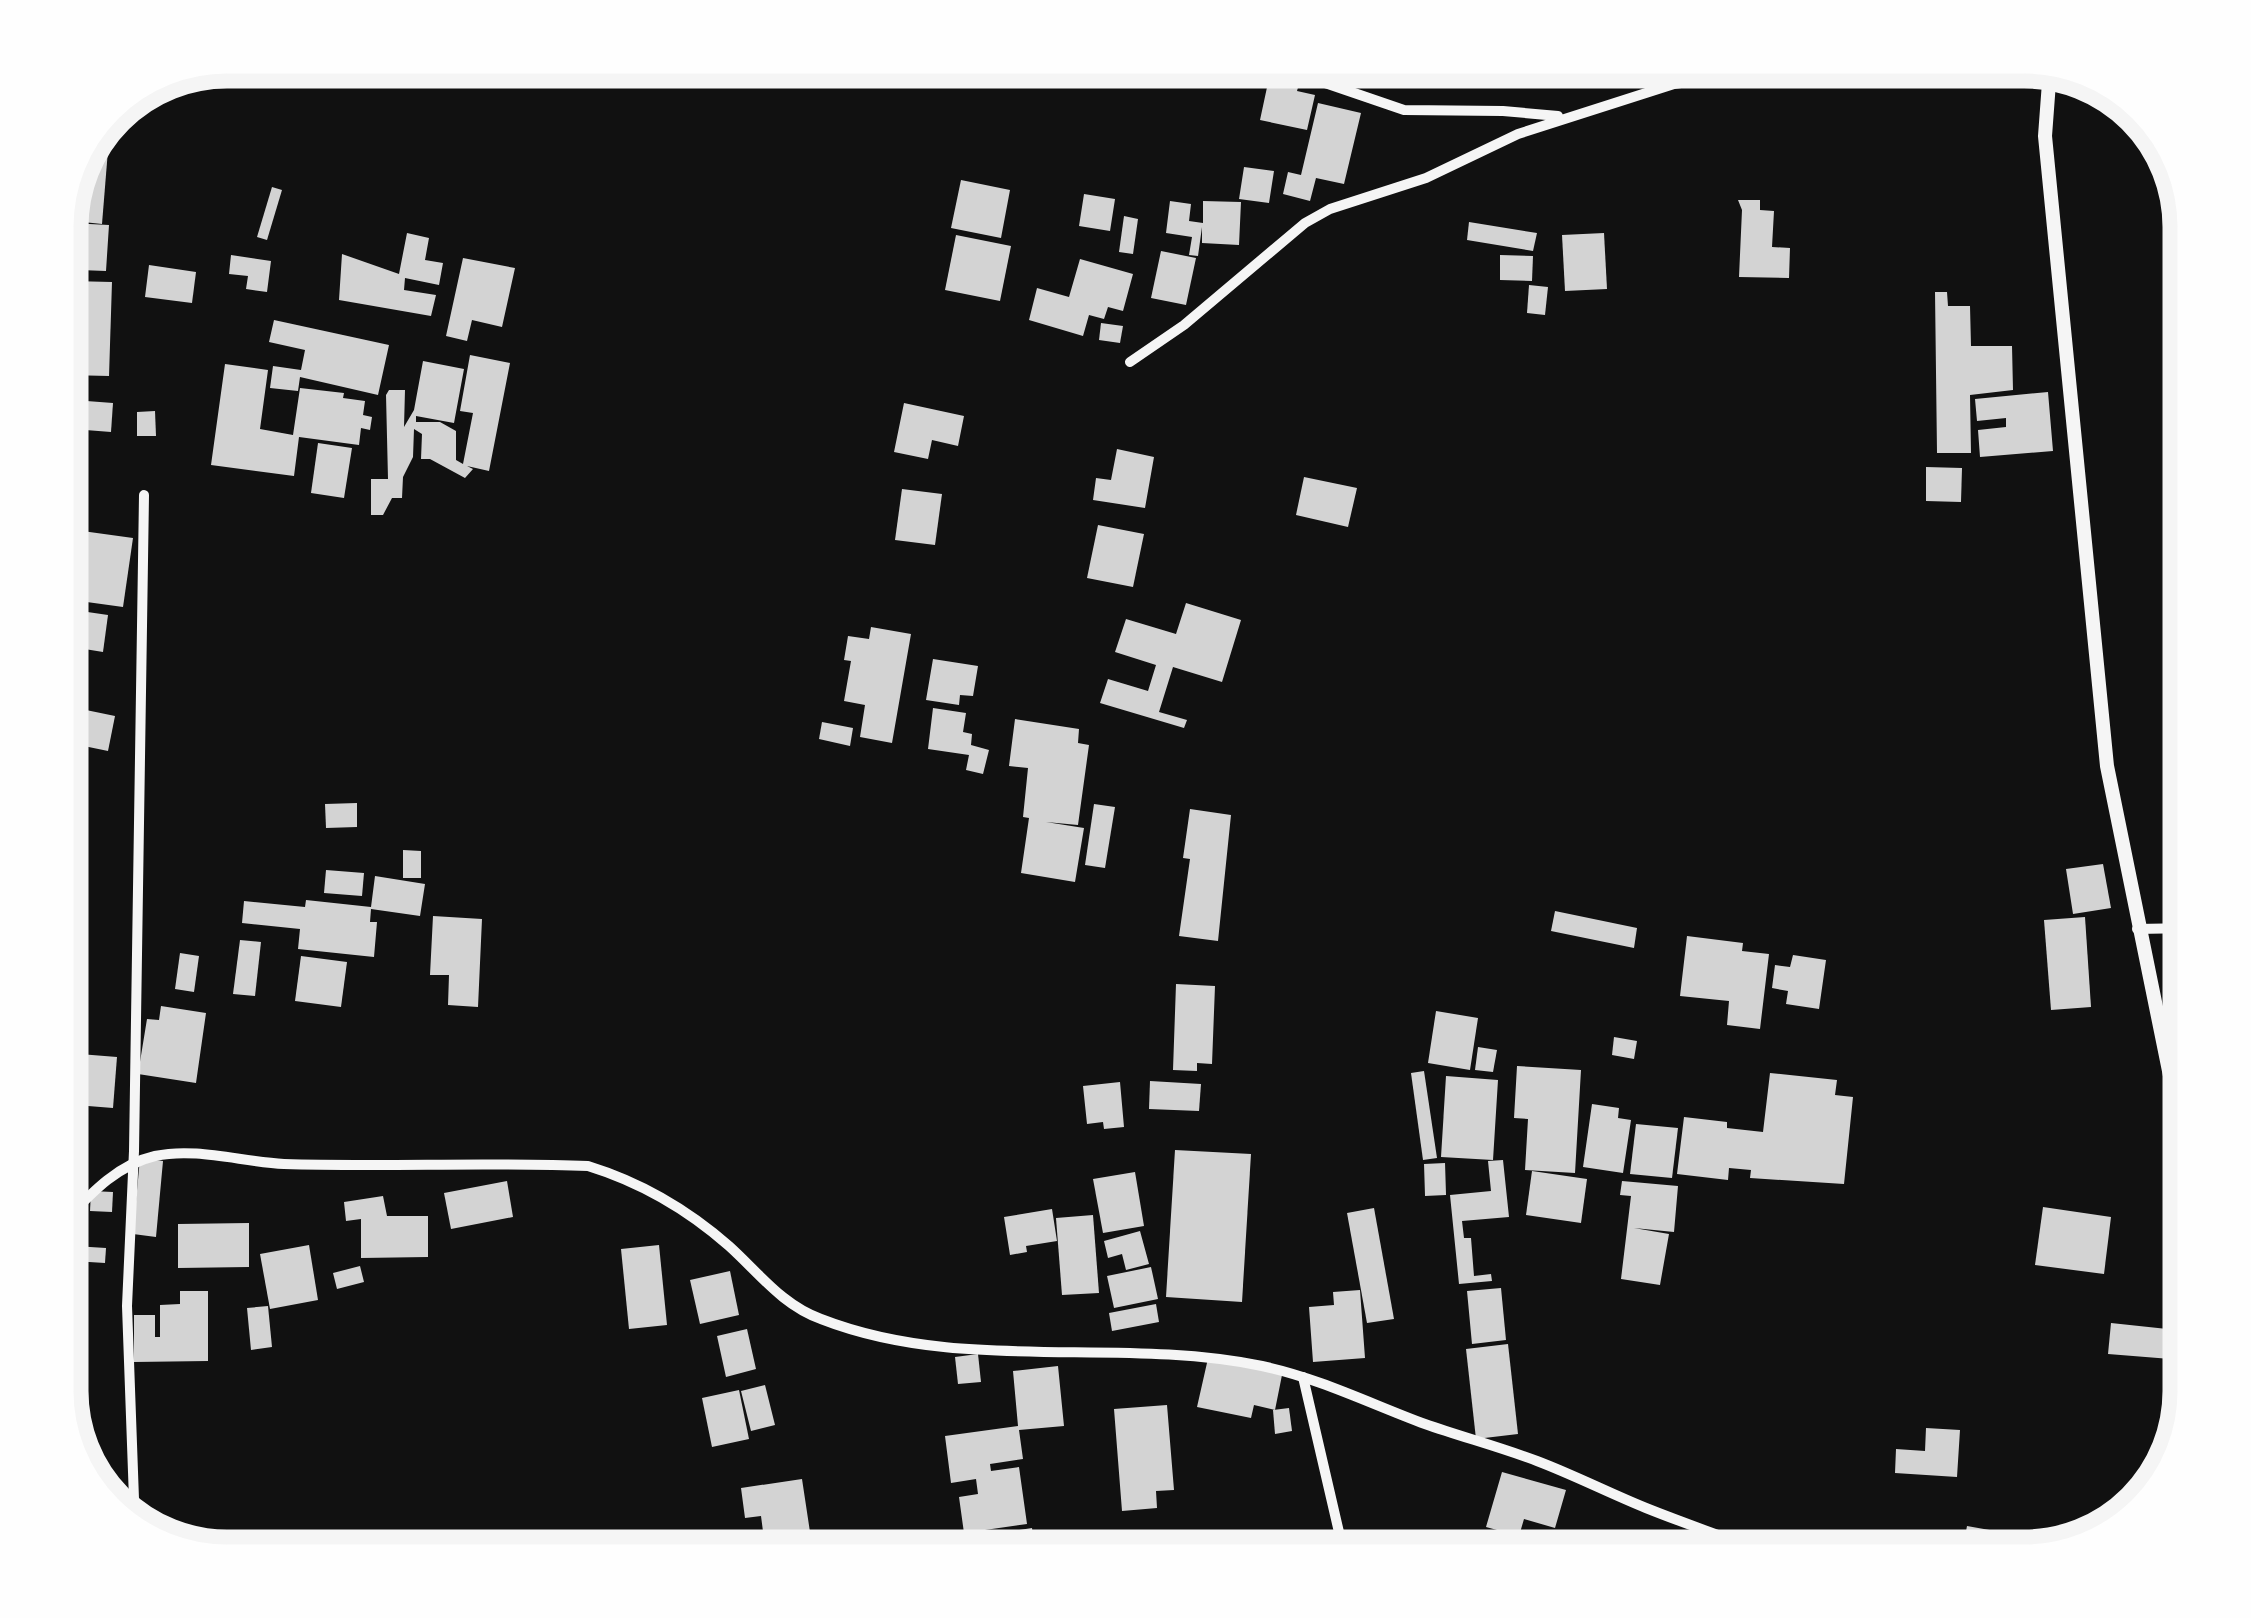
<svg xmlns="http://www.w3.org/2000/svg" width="2251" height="1618" font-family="Cabin,sans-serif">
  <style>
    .building { fill: #d3d3d3 }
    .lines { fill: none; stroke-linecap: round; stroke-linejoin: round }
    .minor { stroke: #f5f5f5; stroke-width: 10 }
    .secondary { stroke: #f5f5f5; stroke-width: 14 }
    .rim { fill: none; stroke: #f5f5f5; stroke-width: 15 }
  </style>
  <rect width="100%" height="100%" fill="#111"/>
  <!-- building -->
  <g class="building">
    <path d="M1435,60H1485L1482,82L1433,75Z"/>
    <path d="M1269,78L1299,84L1297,91L1315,95L1307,130L1260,120Z"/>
    <path d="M1318,103L1361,113L1344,184L1316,178L1310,201L1283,194L1288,172L1301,175Z"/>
    <path d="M93,149L108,150L102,224L64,220L65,205Z"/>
    <path d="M1244,167L1274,171L1269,203L1239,199Z"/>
    <path d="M961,180L1010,190L1001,238L951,228Z"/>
    <path d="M272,187L282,190L267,240L257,237Z"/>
    <path d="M1084,194L1115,199L1110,231L1079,226Z"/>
    <path d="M1738,200H1760V210L1774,211L1772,247L1790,248L1789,278L1739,277L1742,210Z"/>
    <path d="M1170,201L1191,204L1189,221L1203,223V201L1241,202L1239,245L1202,243V227L1198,256L1189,255L1192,237L1166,233Z"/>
    <path d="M1124,216L1138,219L1133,254L1119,252Z"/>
    <path d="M1469,222L1537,233L1533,251L1467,240Z"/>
    <path d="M70,223L109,225L106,271L80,270V262L67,261Z"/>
    <path d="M407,233L429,238L425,260L443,263L439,285L405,278L404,290L436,295L431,316L339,300L342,254L399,274Z"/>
    <path d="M1604,233L1607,289L1565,291L1562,235Z"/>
    <path d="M956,235L1011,246L1000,301L945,290Z"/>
    <path d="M1161,251L1196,258L1186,305L1151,298Z"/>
    <path d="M231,255L271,261L267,292L246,289L248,276L229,274Z"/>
    <path d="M1500,255L1533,256L1532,281L1500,280Z"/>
    <path d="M463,258L515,268L502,327L472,320L467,341L446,336Z"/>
    <path d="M1080,259L1133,274L1123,311L1108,307L1104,319L1089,315L1083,336L1029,320L1037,288L1069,297Z"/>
    <path d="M149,265L196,272L192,303L145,297Z"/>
    <path d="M71,281L112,282L109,376L67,375Z"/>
    <path d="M1529,285L1548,287L1545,315L1527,313Z"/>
    <path d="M1935,292H1947L1948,306H1970L1971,346H2012L2013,390L1970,395L1971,453H1937Z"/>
    <path d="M274,320L389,345L378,395L300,377L298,391L270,388L273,366L301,370L305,350L269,342Z"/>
    <path d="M1101,323L1123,326L1120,343L1099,340Z"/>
    <path d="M470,355L510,363L489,471L467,466L473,469L465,478L430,459H421L422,434L414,429L413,457L403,477L402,498H392L383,515H371V479H388L386,395L389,390H405L404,427L414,410L423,361L464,369L454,423L416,416V422H440L456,431V460L463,464L473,413L460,411Z"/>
    <path d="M225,364L268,370L260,429L293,435L300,388L344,393L343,398L365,401L363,415L372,417L370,430L361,428L359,445L299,437L294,476L211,465Z"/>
    <path d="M2048,392L2053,451L1980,457L1978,430L2006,427V418L1977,421L1975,399Z"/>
    <path d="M60,399L113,403L111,432L60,428Z"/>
    <path d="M904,403L964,416L958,446L932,440L928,459L894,452Z"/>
    <path d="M155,411L156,436H137V412Z"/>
    <path d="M318,443L352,448L344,498L311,493Z"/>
    <path d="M1117,449L1154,457L1145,508L1093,500L1096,478L1111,480Z"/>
    <path d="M1926,467L1962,468L1961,502L1926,501Z"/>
    <path d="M1304,477L1357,488L1348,527L1296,515Z"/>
    <path d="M902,489L942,494L935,545L895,540Z"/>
    <path d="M1098,525L1144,534L1133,587L1087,578Z"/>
    <path d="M75,530L133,538L123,607L65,599Z"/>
    <path d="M1186,603L1241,620L1222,682L1173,667L1159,712L1187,720L1184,728L1100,703L1108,679L1148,691L1156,665L1115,652L1126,619L1176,634Z"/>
    <path d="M60,608L108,615L103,652L60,645Z"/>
    <path d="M871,627L911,634L892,743L860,737L865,705L844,701L851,661L844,660L848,636L869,639Z"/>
    <path d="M933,659L978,666L973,696L960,695L959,705L926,700Z"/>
    <path d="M933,708L966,713L963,732L972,734L971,745L989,750L983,774L966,770L969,755L928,749Z"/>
    <path d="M86,710L115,716L108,751L79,745Z"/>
    <path d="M1015,719L1079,729L1078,743L1089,745L1078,825L1046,822L1084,828L1075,882L1021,873L1029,818L1023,817L1028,768L1009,766Z"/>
    <path d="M822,722L853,728L850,746L819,739Z"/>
    <path d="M357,803V827L326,828L325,804Z"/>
    <path d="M1094,804L1115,807L1105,868L1085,865Z"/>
    <path d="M1190,809L1231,815L1218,941L1179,936L1190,859L1183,858Z"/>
    <path d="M403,850L421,851V878H403Z"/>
    <path d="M2103,864L2111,908L2073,914L2066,869Z"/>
    <path d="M326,870L364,873L362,896L324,893Z"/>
    <path d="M375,876L425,884L420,916L371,909L370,922H377L374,957L298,949L300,929L242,923L244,901L305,907L306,900L371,907Z"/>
    <path d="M1555,911L1637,928L1634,948L1551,931Z"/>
    <path d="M433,916L482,919L478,1007L448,1005L449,975H430Z"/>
    <path d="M2085,917L2091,1007L2051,1010L2044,920Z"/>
    <path d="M1687,936L1743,943L1742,951L1769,954L1760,1029L1727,1025L1729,1001L1680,996Z"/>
    <path d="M240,940L261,942L255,996L233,994Z"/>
    <path d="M180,953L199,956L194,992L175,989Z"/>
    <path d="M1793,955L1826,960L1819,1009L1786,1004L1788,991L1772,988L1775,965L1790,967Z"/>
    <path d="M301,956L347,962L341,1007L295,1001Z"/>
    <path d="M1176,984L1215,986L1212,1064L1197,1063V1071L1173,1070Z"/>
    <path d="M161,1006L206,1013L196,1083L138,1074L147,1019L159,1020Z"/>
    <path d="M1436,1011L1478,1018L1470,1070L1428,1063Z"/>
    <path d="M1614,1037L1637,1041L1634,1059L1612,1055Z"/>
    <path d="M1478,1047L1497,1050L1493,1072L1475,1070Z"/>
    <path d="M67,1053L117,1057L113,1108L63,1104Z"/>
    <path d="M1517,1066L1581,1070L1575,1173L1525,1170L1528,1119L1514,1118Z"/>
    <path d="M1424,1071L1437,1158L1423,1160L1411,1073Z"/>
    <path d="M1770,1073L1837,1080L1835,1095L1853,1097L1844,1184L1750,1178L1751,1170L1729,1168L1728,1180L1677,1174L1684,1117L1727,1122V1128L1763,1132Z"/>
    <path d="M1446,1076L1498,1080L1493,1160L1441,1157Z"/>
    <path d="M1150,1081L1201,1084L1199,1111L1149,1109Z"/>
    <path d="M1120,1082L1124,1127L1104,1129L1103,1122L1087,1124L1083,1086Z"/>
    <path d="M1592,1104L1619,1108L1618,1118L1631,1120L1623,1173L1583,1167Z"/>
    <path d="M1636,1124L1678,1128L1672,1178L1630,1174Z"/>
    <path d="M1175,1150L1251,1154L1242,1302L1166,1297Z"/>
    <path d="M140,1158L163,1161L156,1237L133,1234Z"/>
    <path d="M1503,1160L1509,1217L1462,1221L1464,1238H1471L1474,1276L1491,1274L1492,1281L1459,1284L1450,1195L1491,1191L1488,1161Z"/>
    <path d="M1445,1163L1446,1195L1425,1196L1424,1164Z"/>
    <path d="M1532,1171L1587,1179L1581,1223L1526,1215Z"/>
    <path d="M1135,1172L1144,1226L1103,1233L1093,1179Z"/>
    <path d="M507,1181L513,1217L451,1229L444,1193Z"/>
    <path d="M1622,1181L1678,1186L1674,1232L1634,1228L1669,1234L1660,1285L1621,1279L1631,1196L1620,1195Z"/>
    <path d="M91,1191L113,1192L112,1212L90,1211Z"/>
    <path d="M383,1196L387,1216H428V1257L361,1258V1219L346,1221L344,1202Z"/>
    <path d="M2043,1207L2111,1217L2104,1274L2035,1265Z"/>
    <path d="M1374,1208L1394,1319L1367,1323L1347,1213Z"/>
    <path d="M1052,1209L1057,1241L1026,1246L1027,1252L1010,1255L1004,1217Z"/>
    <path d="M1093,1215L1099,1293L1062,1295L1056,1218Z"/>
    <path d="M249,1223V1267L178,1268V1224Z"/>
    <path d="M1140,1231L1149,1264L1126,1270L1122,1254L1108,1258L1104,1241Z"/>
    <path d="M309,1245L318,1300L270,1309L260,1254Z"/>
    <path d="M659,1245L667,1325L629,1329L621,1249Z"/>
    <path d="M74,1246L106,1248L105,1263L73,1261Z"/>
    <path d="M360,1266L364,1282L337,1289L333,1273Z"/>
    <path d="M1151,1267L1158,1299L1114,1308L1107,1276Z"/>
    <path d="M730,1271L739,1315L700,1324L690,1280Z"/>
    <path d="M1501,1288L1506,1340L1472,1344L1467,1291Z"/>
    <path d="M1360,1290L1365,1358L1313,1362L1309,1307L1334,1305L1333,1292Z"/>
    <path d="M180,1291H208V1361L134,1362V1315H155V1337H160V1305L180,1304Z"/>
    <path d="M1156,1304L1159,1322L1112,1331L1109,1313Z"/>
    <path d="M268,1306L272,1347L251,1350L247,1308Z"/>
    <path d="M2111,1323L2186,1331L2183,1360L2108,1354Z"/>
    <path d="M747,1329L756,1369L726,1377L717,1336Z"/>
    <path d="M1508,1344L1518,1434L1476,1439L1466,1349Z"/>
    <path d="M978,1354L981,1382L958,1384L955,1357Z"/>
    <path d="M1209,1354L1283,1370L1275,1410L1254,1405L1251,1418L1197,1407Z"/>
    <path d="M1058,1366L1064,1426L1019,1430L1023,1459L990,1464L991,1471L1019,1467L1027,1524L964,1533L959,1497L978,1494L976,1479L951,1483L945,1436L1018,1426L1013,1371Z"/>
    <path d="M765,1385L775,1425L751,1431L741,1391Z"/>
    <path d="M739,1390L749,1439L712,1447L702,1398Z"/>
    <path d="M1167,1405L1174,1490L1156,1491L1157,1508L1122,1511L1114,1409Z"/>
    <path d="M1289,1408L1292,1431L1275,1434L1273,1410Z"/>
    <path d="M1926,1428L1960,1430L1957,1477L1895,1473L1896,1449L1925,1451Z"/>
    <path d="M1502,1472L1566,1490L1555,1528L1524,1519L1519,1536L1486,1527Z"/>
    <path d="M802,1479L810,1532L764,1539L761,1516L745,1518L741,1488Z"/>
    <path d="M1967,1526L2029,1537L2025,1558H1961Z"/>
    <path d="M1032,1528L1035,1551L1049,1549L1050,1558H982L979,1536Z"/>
  </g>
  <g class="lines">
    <!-- minor -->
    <g class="minor">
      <path d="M1258,60L1404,110L1503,111L1558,116"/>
      <path d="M1130,362L1184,325L1305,223L1330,209L1426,178L1518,134L1674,84L1840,60"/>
      <path d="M2137,929L2191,928"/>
      <path d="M60,1226C87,1198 115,1165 155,1156C196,1147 242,1162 284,1164C385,1167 487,1162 588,1166C640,1182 688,1210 729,1246C759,1273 782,1305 821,1319C962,1374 1117,1336 1262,1366C1319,1378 1371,1404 1425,1424C1462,1437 1500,1447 1537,1461C1574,1475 1609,1493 1646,1508C1691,1526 1737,1542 1783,1558"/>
      <path d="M1303,1377L1345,1558"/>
      <path d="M135,1527L127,1306L134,1151L144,495"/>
    </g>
    <!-- secondary -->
    <path class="secondary" d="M2050,69L2045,136L2107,766L2191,1179"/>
  </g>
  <!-- crop -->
  <path d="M0 0H2251V1618H0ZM227 81H2024A146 146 0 0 1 2170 227V1391A146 146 0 0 1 2024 1537H227A146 146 0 0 1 81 1391V227A146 146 0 0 1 227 81Z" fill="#fefefe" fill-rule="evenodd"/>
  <path class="rim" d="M227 81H2024A146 146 0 0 1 2170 227V1391A146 146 0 0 1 2024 1537H227A146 146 0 0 1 81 1391V227A146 146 0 0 1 227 81Z"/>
</svg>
